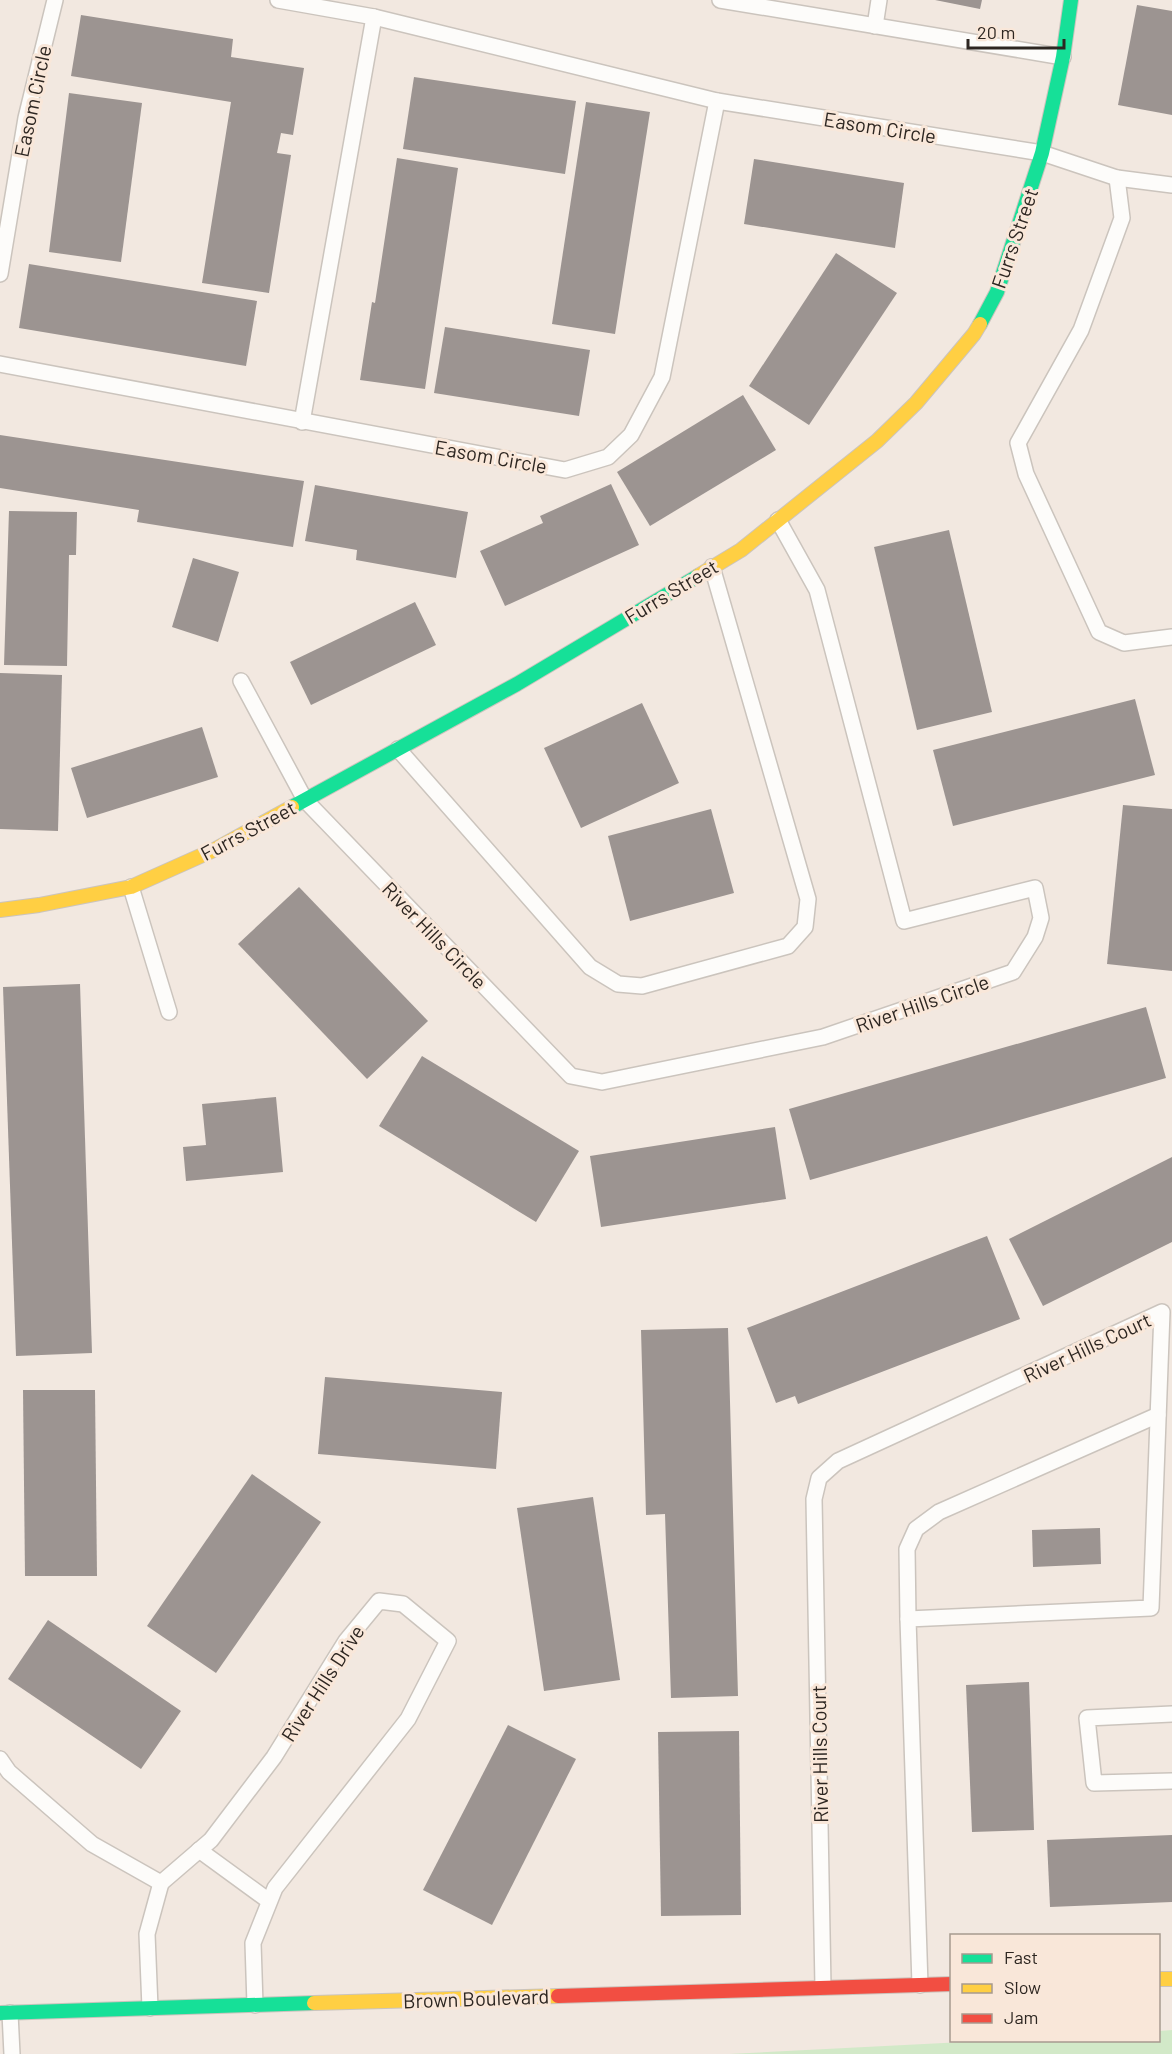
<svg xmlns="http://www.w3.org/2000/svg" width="1172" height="2054" font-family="Barlow,sans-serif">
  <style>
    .green { fill: #d2e9c8 }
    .building { fill: #9c9491 }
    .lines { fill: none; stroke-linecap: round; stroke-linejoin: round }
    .lane-casing { stroke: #cbc4bd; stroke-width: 18 }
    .fast-casing { stroke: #cbc4bd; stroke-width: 16 }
    .slow-casing { stroke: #cbc4bd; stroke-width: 16 }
    .jam-casing { stroke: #cbc4bd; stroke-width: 16 }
    .lane { stroke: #fdfcfa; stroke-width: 15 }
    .fast { stroke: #16e098; stroke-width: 14 }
    .slow { stroke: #ffcf43; stroke-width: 14 }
    .jam { stroke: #f24e42; stroke-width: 14 }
    .labels { text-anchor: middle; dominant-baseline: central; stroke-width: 6; stroke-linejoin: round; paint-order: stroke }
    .street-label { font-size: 20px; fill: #2d2621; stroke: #f9e7d9 }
  </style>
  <rect width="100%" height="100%" fill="#f2e8e0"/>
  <!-- green -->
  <path class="green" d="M1172,2030V2054H729L983,2041L1158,2040L1159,2031Z"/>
  <!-- building -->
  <g class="building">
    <path d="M935,0H982L980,9Z"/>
    <path d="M1137,5L1172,11V115L1118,105Z"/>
    <path d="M81,15L233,39L231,57L304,68L293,135L281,133L277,153L291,155L269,293L202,283L231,102L71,76Z"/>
    <path d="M414,77L576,101L565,174L403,149Z"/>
    <path d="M69,93L142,103L121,262L49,252Z"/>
    <path d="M586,102L650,112L615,334L552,324Z"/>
    <path d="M397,158L458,168L425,389L360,380L372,302L375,303Z"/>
    <path d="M754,159L904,183L895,248L744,224Z"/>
    <path d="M836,253L897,293L809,425L749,386Z"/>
    <path d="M29,264L257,301L246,366L19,328Z"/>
    <path d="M445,327L590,350L579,416L434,393Z"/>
    <path d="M743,395L776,450L650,526L617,472Z"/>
    <path d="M0,435L304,481L293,547L137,522L139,510L0,488Z"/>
    <path d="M611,484L639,545L505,606L480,551L543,523L540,516Z"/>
    <path d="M315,485L468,512L456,578L356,560L357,550L305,541Z"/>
    <path d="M9,511L77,512L76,555H69L67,666L4,665Z"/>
    <path d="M949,530L992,712L917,730L874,547Z"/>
    <path d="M193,558L239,572L218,642L172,627Z"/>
    <path d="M415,602L436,645L311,705L290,662Z"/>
    <path d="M0,673L62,675L58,831L0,829Z"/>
    <path d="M1135,699L1155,775L953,826L933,750Z"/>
    <path d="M642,703L679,783L581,828L544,748Z"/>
    <path d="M202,727L218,777L87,818L71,768Z"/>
    <path d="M1123,805L1172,809V971L1107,964Z"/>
    <path d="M711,809L734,893L630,921L608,836Z"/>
    <path d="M299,887L428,1021L367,1079L238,944Z"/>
    <path d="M80,984L92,1353L16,1356L3,987Z"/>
    <path d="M1146,1007L1166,1078L810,1180L789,1109Z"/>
    <path d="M422,1056L579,1151L536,1222L379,1126Z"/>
    <path d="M276,1097L283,1172L186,1181L183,1147L206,1145L202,1104Z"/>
    <path d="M775,1127L786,1199L601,1227L590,1156Z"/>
    <path d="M1172,1157V1242L1043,1306L1009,1239Z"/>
    <path d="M987,1236L1020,1319L798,1404L795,1396L776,1403L747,1328Z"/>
    <path d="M728,1328L738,1696L671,1698L665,1514L646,1515L641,1330Z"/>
    <path d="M325,1377L502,1392L496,1469L318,1454Z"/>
    <path d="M23,1390H95L97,1576H25Z"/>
    <path d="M252,1474L321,1522L216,1673L147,1626Z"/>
    <path d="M593,1497L620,1680L544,1691L517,1508Z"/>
    <path d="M1100,1528L1101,1564L1033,1567L1032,1530Z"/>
    <path d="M48,1620L181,1711L141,1769L8,1679Z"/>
    <path d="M1029,1682L1034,1830L972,1832L966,1685Z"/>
    <path d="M508,1725L576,1759L492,1925L423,1890Z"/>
    <path d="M739,1731L741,1915L661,1916L658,1732Z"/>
    <path d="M1172,1835V1902L1050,1907L1047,1840Z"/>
  </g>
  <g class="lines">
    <defs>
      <g id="lane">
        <path d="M278,0L374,17L717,101L1042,153L1117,178L1172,185"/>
        <path d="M720,0L1063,57"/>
        <path d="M875,26L879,0"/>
        <path d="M1117,178L1122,218L1081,330L1018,443L1026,474L1099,632L1124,643L1172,637"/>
        <path d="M0,274L26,118L55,0"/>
        <path d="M0,364L565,470L608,457L631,435L662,377L717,101"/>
        <path d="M302,422L374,17"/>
        <path d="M241,681L305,800L571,1076L602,1082L823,1037L1013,972L1035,937L1041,918L1035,888L904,921L817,590L778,520"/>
        <path d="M398,749L590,967L618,984L642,986L788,946L805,927L808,899L712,567"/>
        <path d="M131,887L169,1012"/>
        <path d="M908,1619L907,1549L916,1529L939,1512L1158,1415"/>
        <path d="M1172,1714L1087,1718L1094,1783L1172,1781"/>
        <path d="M0,1759L9,1772L92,1844L161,1883L211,1840L274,1757L346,1641L379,1601L403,1604L448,1641L408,1719L275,1888L253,1943L255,2005"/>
        <path d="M199,1850L269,1901"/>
        <path d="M823,1987L814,1499L819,1478L838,1461L1162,1312L1151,1608L908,1619L920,1985"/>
        <path d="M150,2008L147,1934L161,1883"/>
        <path d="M10,2013L12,2054"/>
      </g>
      <g id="fast">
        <path d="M980,324L997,292L1042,153L1063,57L1071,0"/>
        <path d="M292,807L517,684L698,576"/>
        <path d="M0,2013L314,2003"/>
      </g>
      <g id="slow">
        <path d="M698,576L741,550L877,441L916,403L974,334L980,324"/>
        <path d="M0,910L39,905L131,887L216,849L292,807"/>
        <path d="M1158,1979H1172"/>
        <path d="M314,2003L558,1996"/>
      </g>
      <path id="jam" d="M558,1996L952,1984"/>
    </defs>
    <!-- lane casing -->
    <use href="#lane" class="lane-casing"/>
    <!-- fast casing -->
    <use href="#fast" class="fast-casing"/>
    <!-- slow casing -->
    <use href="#slow" class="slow-casing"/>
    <!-- jam casing -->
    <use href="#jam" class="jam-casing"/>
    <!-- lane -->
    <use href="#lane" class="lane"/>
    <!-- fast -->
    <use href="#fast" class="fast"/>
    <!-- slow -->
    <use href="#slow" class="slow"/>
    <!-- jam -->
    <use href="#jam" class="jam"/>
  </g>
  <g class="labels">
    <!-- street labels -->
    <g class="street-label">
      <text transform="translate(32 101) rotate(-78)">Easom Circle</text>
      <text transform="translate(880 127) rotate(9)">Easom Circle</text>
      <text transform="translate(1014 238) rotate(-71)">Furrs Street</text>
      <text transform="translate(491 456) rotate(10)">Easom Circle</text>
      <text transform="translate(671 591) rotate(-31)">Furrs Street</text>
      <text transform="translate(248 830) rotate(-28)">Furrs Street</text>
      <text transform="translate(435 935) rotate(46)">River Hills Circle</text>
      <text transform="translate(922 1003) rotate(-19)">River Hills Circle</text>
      <text transform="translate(1087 1347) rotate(-25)">River Hills Court</text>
      <text transform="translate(322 1683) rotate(-57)">River Hills Drive</text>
      <text transform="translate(819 1754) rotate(-91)">River Hills Court</text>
      <text transform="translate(476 1998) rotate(-2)">Brown Boulevard</text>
    </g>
  </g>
  <!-- legend -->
  <rect x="950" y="1934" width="210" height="108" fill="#f9e7d9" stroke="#a79a8f" stroke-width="1.5"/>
  <rect x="962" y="1954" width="30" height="9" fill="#16e098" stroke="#a79a8f" stroke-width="1.5"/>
  <text x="1004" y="1964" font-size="18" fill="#2d2621">Fast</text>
  <rect x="962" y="1984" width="30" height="9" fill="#ffcf43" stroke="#a79a8f" stroke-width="1.5"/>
  <text x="1004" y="1994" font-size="18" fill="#2d2621">Slow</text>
  <rect x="962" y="2014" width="30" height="9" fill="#f24e42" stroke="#a79a8f" stroke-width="1.5"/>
  <text x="1004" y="2024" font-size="18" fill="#2d2621">Jam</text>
  <!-- scale -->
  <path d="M968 39v9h96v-9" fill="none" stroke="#2d2621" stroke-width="3"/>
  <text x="977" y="39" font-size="18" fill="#2d2621" stroke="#f9e7d9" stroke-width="4.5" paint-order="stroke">20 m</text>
</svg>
